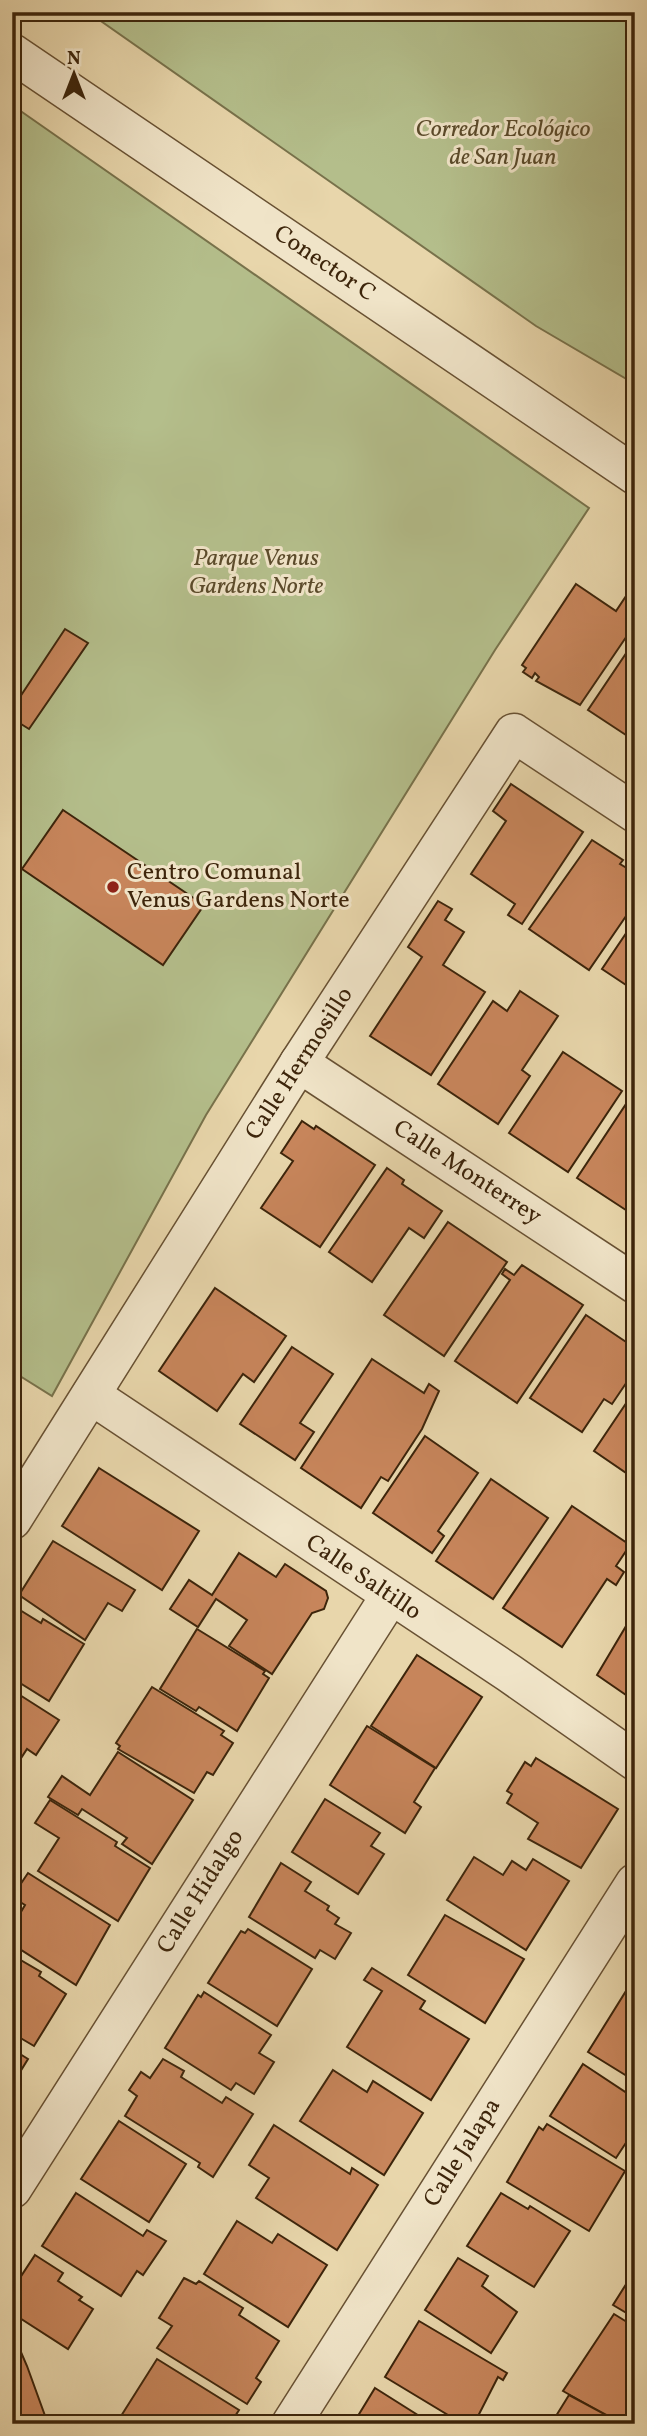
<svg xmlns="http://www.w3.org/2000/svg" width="647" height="2436" font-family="Vollkorn,serif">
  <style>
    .green { fill: #b4be8b; stroke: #78724b; stroke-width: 2 }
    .building { fill: #c7855b; stroke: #3d250b; stroke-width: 2 }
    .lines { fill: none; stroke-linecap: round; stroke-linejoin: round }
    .minor-casing { stroke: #685133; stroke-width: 41 }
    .minor { stroke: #f0e4c8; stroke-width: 38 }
    .poi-dot { fill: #8f2418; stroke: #f0e4c8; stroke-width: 2.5 }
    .labels { text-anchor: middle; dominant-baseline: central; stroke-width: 6; stroke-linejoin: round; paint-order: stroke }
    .park-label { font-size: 24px; font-style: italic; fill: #5b4b2b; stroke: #f0e4c8 }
    .street-label { font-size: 24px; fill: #3d250b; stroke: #f0e4c8 }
    .poi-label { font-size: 24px; fill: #3d250b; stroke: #f0e4c8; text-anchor: start }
  </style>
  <rect width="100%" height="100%" fill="#e8d6ab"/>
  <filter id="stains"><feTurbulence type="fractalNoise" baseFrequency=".00286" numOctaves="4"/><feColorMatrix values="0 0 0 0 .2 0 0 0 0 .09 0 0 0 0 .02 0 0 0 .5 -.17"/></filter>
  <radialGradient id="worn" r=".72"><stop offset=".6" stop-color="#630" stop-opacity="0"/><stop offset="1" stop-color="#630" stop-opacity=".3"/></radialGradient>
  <!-- green -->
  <g class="green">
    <path d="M88,12H635V384L536,326Z"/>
    <path d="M12,105L589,508L495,650L206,1115L52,1396L12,1371Z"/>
  </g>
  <!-- building -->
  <g class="building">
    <path d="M576,584L616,611L630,590L635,593V624L580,705L536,681L539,677L535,673L532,678L523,672L526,668L522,665Z"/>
    <path d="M65,629L88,643L29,729L21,724L12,736V709Z"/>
    <path d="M635,640V741L588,710Z"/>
    <path d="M511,784L583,832L522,924L508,915L515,904L471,874L506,821L493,811Z"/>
    <path d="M63,810L204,905L163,965L22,869Z"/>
    <path d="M592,840L623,860L620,864L635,873V903L589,970L529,929Z"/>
    <path d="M438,901L452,909L445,920L464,932L443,965L485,992L431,1075L370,1036L422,957L408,947Z"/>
    <path d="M635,920V991L602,969Z"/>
    <path d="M520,991L558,1016L522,1070L530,1076L498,1124L438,1084L493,1001L507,1011Z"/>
    <path d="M563,1052L622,1091L568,1172L509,1133Z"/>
    <path d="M632,1095L635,1097V1216L577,1178Z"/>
    <path d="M302,1121L314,1129L316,1126L375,1165L320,1247L261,1208L293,1161L281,1153Z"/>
    <path d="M387,1168L404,1180L402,1184L442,1211L424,1238L409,1228L372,1282L329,1252Z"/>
    <path d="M448,1222L507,1262L444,1356L384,1315Z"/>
    <path d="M522,1265L583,1305L517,1403L455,1361L510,1280L502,1274L505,1269L514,1275Z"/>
    <path d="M215,1288L286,1336L254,1382L243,1374L217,1411L159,1371Z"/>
    <path d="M586,1315L635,1348V1370L612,1404L604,1399L582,1432L530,1398Z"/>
    <path d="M292,1347L333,1374L300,1423L314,1432L295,1460L240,1424Z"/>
    <path d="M372,1359L424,1393L429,1384L439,1391L422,1429L388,1481L381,1477L361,1508L301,1468Z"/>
    <path d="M635,1390V1479L594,1451Z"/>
    <path d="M425,1436L478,1473L438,1531L444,1536L432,1553L373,1513Z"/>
    <path d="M99,1468L199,1531L162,1590L62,1526Z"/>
    <path d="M491,1479L548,1518L493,1599L436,1561Z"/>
    <path d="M572,1506L630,1545L616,1566L624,1572L616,1585L607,1579L562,1647L503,1608Z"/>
    <path d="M53,1541L135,1590L122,1611L108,1603L85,1640L19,1595Z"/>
    <path d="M239,1553L276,1577L285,1564L326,1591L328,1598L324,1609L312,1613L272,1674L229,1646L247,1620L216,1599L198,1627L170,1609L189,1580L212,1595Z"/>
    <path d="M15,1607L41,1623L43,1619L84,1644L49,1701L12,1678V1612Z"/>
    <path d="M635,1611V1686L626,1695L597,1675Z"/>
    <path d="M197,1629L265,1671L263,1674L269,1678L237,1731L199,1707L196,1711L160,1689Z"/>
    <path d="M417,1655L482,1697L436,1768L371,1726Z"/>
    <path d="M152,1687L224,1731L221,1735L233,1743L213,1775L207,1772L194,1793L118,1749L120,1746L116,1743Z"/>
    <path d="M12,1690L59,1720L36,1755L27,1749L14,1769Z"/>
    <path d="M367,1726L435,1768L414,1802L421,1807L405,1833L330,1785Z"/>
    <path d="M118,1752L193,1800L152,1864L122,1844L127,1838L82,1809L78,1815L48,1797L62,1776L90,1795Z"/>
    <path d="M536,1758L618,1809L581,1868L528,1839L538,1823L507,1803L512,1794L507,1791L525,1762L531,1766Z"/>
    <path d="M325,1799L380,1833L371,1846L384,1854L358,1894L292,1852Z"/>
    <path d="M50,1800L117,1842L115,1846L150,1868L118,1921L38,1871L59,1838L35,1823Z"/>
    <path d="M474,1857L503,1875L512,1861L526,1870L533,1859L569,1881L526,1950L447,1900Z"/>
    <path d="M281,1863L311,1882L305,1891L329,1906L327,1910L339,1918L335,1924L351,1933L335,1959L320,1950L315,1958L249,1917Z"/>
    <path d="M28,1873L110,1925L76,1985L12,1944L20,1926L15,1922L25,1905L12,1897Z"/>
    <path d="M445,1915L524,1959L485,2023L408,1975Z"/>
    <path d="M248,1929L312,1969L277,2026L208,1983L241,1931L245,1933Z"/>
    <path d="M12,1955L41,1972L39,1976L66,1994L34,2046L12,2033Z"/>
    <path d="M372,1968L425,2001L420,2009L469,2039L431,2100L347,2047L382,1991L364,1980Z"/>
    <path d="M626,1991L635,1997V2081L588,2052Z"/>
    <path d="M204,1992L271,2035L259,2053L274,2062L254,2094L236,2083L231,2090L165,2048L198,1995L201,1997Z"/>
    <path d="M12,2049L28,2059L12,2085Z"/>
    <path d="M163,2059L184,2071L181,2077L222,2103L226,2097L253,2114L213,2177L198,2167L200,2163L125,2116L137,2096L129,2090L141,2072L150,2078Z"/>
    <path d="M583,2064L633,2097L635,2094V2129L616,2158L550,2116Z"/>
    <path d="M333,2070L367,2092L373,2081L423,2113L384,2175L300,2121Z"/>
    <path d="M119,2121L186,2164L149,2222L81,2179Z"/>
    <path d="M547,2124L625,2171L589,2231L507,2182L539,2127L543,2130Z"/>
    <path d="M274,2125L350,2174L352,2168L378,2185L337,2250L256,2198L269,2178L249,2165Z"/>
    <path d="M76,2193L143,2236L147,2230L166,2241L143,2275L137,2271L121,2296L42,2246Z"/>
    <path d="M501,2193L528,2209L530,2206L570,2231L534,2287L467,2246Z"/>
    <path d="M237,2221L272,2243L278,2234L327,2265L288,2327L204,2274Z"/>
    <path d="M35,2255L63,2273L58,2281L82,2297L79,2300L93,2309L68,2349L12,2313V2290Z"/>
    <path d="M458,2258L488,2276L482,2286L517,2312L491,2353L425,2310Z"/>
    <path d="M635,2270V2318L613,2305Z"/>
    <path d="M184,2278L196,2284L199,2281L243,2308L239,2315L279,2341L256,2378L261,2382L247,2404L157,2348L172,2326L159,2318Z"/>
    <path d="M614,2314L635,2327V2424H621L563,2391Z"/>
    <path d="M419,2321L507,2373L503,2380L498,2377L474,2424H463L385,2377Z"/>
    <path d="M14,2336L27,2366L48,2424H12Z"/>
    <path d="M157,2359L239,2410L230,2424H116Z"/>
    <path d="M375,2388L432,2424H353Z"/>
    <path d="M569,2395L610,2417L606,2424H551Z"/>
  </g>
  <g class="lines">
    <defs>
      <g id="minor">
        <path d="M12,53L635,475"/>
        <path d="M299,1063L635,1284"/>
        <path d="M91,1395L509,1673L635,1761"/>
        <path d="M12,1520L299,1063L514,733L635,813"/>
        <path d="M12,2189L390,1596"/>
        <path d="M291,2424L635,1883"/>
      </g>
    </defs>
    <!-- minor casing -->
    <use href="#minor" class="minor-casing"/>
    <!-- minor -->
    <use href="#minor" class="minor"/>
  </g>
  <!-- markers -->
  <circle class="poi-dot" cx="113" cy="887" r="7"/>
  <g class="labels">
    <!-- park labels -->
    <g class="park-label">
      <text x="503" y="130">Corredor Ecológico<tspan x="503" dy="28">de San Juan</tspan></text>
      <text x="256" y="559">Parque Venus<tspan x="256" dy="28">Gardens Norte</tspan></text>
    </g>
    <!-- street labels -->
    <g class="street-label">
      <text transform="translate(324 264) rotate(34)">Conector C</text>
      <text transform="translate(300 1064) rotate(-57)">Calle Hermosillo</text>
      <text transform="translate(467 1173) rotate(33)">Calle Monterrey</text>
      <text transform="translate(363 1578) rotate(34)">Calle Saltillo</text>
      <text transform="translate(201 1892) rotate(-58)">Calle Hidalgo</text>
      <text transform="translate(463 2153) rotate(-58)">Calle Jalapa</text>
    </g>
    <!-- poi labels -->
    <g class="poi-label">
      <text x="127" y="873">Centro Comunal<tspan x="127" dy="28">Venus Gardens Norte</tspan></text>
    </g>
  </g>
  <!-- margin -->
  <rect width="647" height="2436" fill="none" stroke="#e8d6ab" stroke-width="42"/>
  <rect x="14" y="14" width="619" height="2408" fill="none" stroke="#3d250b" stroke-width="3.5"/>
  <rect x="21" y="21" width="605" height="2394" fill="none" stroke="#3d250b" stroke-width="2"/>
  <!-- north arrow -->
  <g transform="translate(74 74)" stroke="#f0e4c8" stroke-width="5" paint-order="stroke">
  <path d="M0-5L12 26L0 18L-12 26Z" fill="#3d250b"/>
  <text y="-10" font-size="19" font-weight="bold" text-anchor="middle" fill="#3d250b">N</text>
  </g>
  <rect width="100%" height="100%" filter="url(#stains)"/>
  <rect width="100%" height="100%" fill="url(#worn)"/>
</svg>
